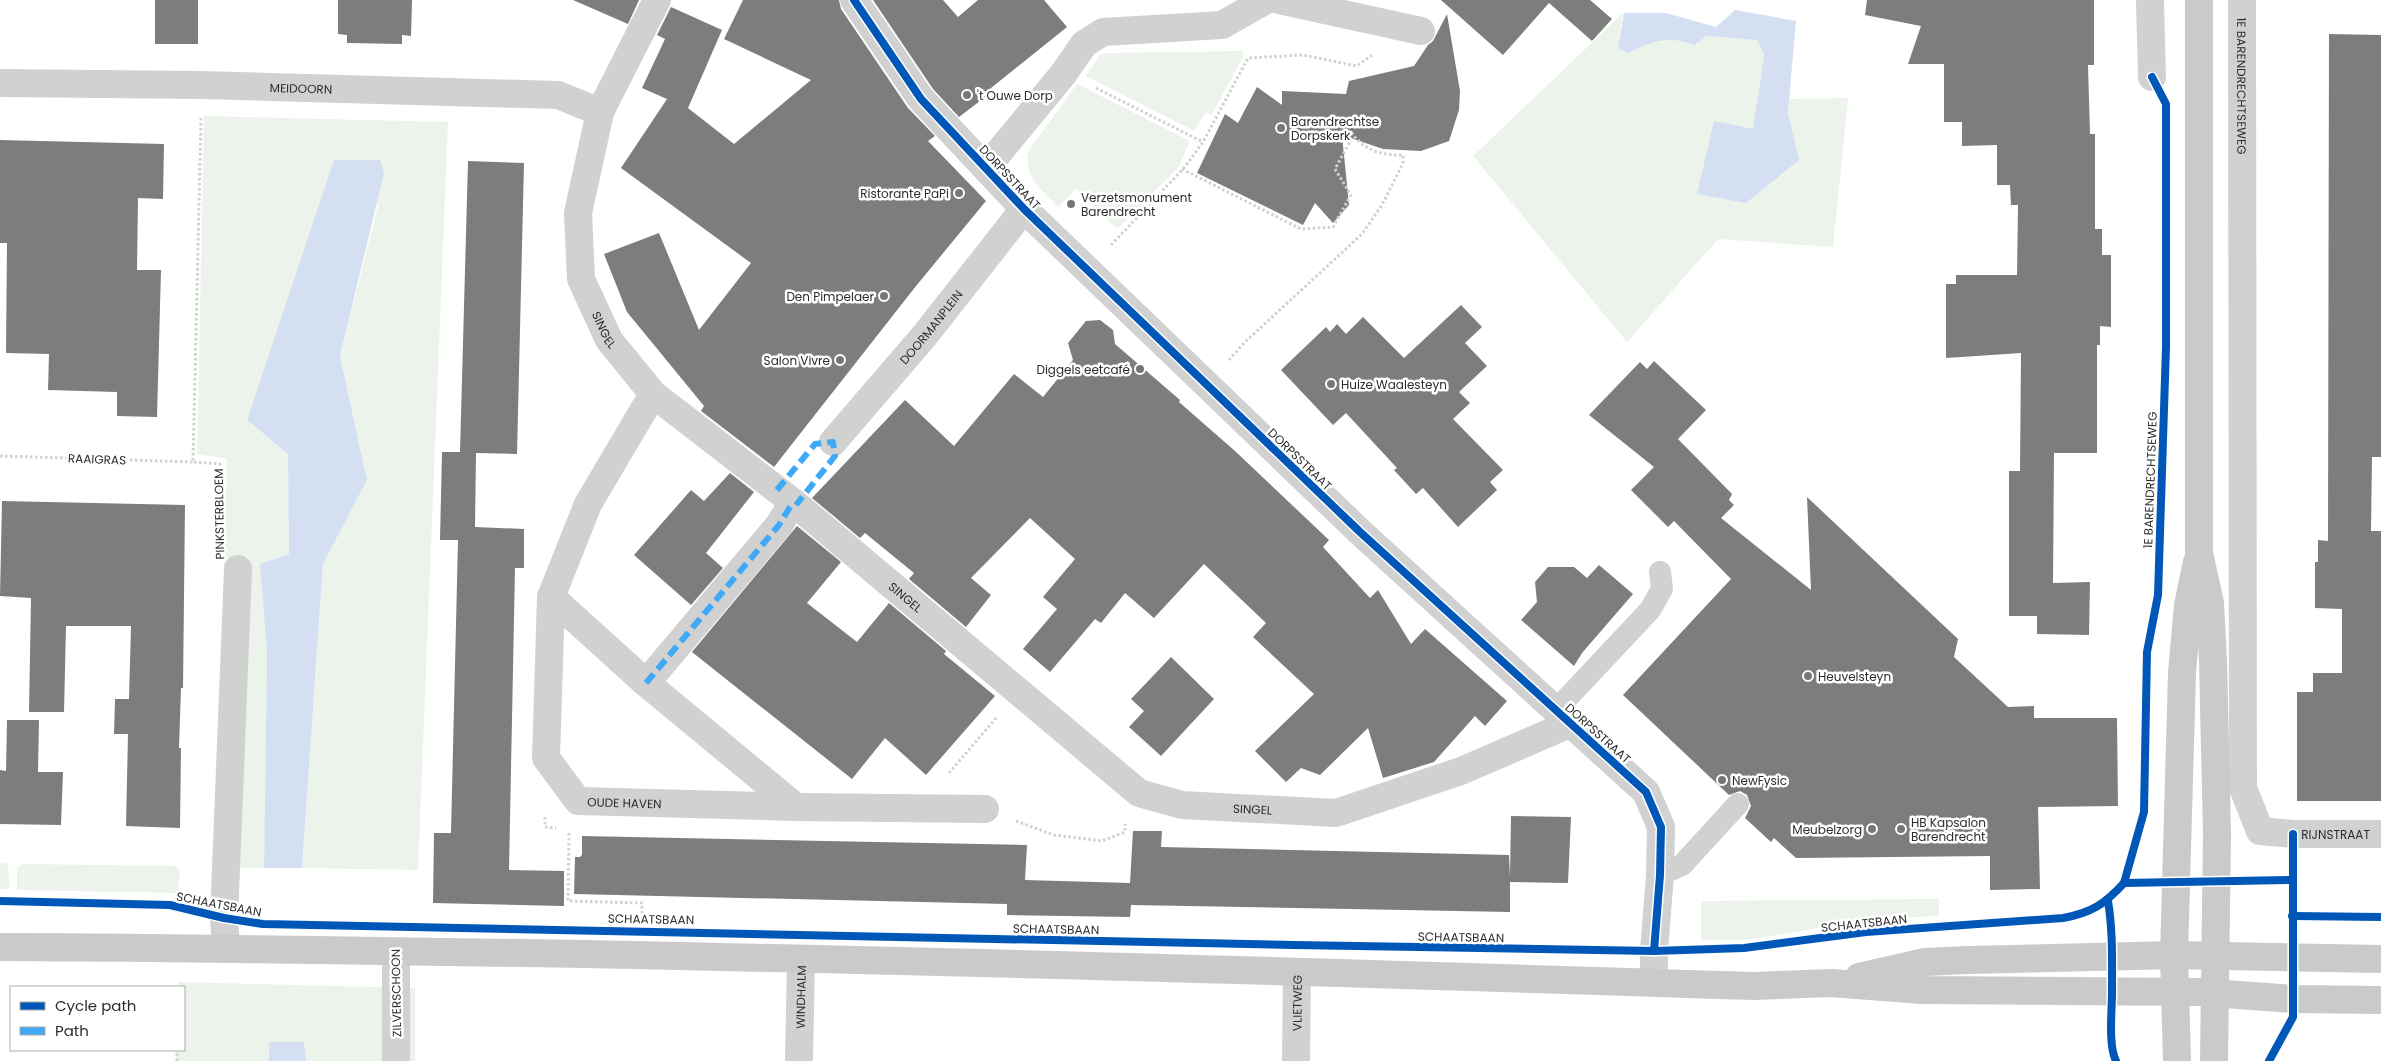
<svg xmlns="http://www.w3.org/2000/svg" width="2381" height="1061" font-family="Poppins,sans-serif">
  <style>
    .green { fill: #ecf3ea }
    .water { fill: #d5dff2 }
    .building { fill: #7d7d7d }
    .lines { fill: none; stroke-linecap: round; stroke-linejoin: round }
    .path { stroke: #d1d1d1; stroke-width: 3; stroke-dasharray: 2.5 2.5; stroke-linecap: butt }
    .lane { stroke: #d1d1d1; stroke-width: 22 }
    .street { stroke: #d1d1d1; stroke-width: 28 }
    .secondary { stroke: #cacaca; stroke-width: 28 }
    .quiet { stroke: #3fa9f5; stroke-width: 6; stroke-dasharray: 12 6; stroke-linecap: butt }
    .cycleway-casing { stroke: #fff; stroke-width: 11 }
    .cycleway { stroke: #0057b8; stroke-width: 8 }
    .poi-dot { fill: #767676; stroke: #fff; stroke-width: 2 }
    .labels { text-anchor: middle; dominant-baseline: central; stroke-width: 5; stroke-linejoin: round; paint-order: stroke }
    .street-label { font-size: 12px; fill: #2c2c2c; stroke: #fff }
    .poi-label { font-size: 12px; fill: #2c2c2c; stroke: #fff; text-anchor: start }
  </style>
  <rect width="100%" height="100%" fill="#fff"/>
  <!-- green -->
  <g class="green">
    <path d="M1623,13L1618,49L1629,53C1652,41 1668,35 1694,45L1707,36L1757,40L1764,55L1753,129L1799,160L1788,112L1789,99L1848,98L1833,247L1718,239L1627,342L1473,156Z"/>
    <path d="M1243,51V57L1212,114L1205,113L1194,131L1086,76L1100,55L1107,53Z"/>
    <path d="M1077,84L1190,141L1178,168L1117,229L1076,189L1058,207C1041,188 1024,179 1028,152Z"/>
    <path d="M204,116L448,122L418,870L302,868L323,564L367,480L340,356L379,202L247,420L288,454L289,554L260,564L267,655L264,868H216L227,459L197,454Z"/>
    <path d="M0,863L8,864L10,889H0Z"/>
    <path d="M22,864L175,866L180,871L178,893L17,890V868Z"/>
    <path d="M1939,899V916L1873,919L1746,940H1701V901Z"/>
    <path d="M178,982L415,988V1061H306L303,1042H269V1061H176V1050H184V987H178Z"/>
  </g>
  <!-- water -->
  <g class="water">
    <path d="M1735,10L1796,21L1788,112L1799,160L1746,203L1697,194L1714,121L1753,129L1764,55L1757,40L1707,36L1694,45C1668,35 1652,41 1629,53L1618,49L1624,13H1666L1716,27Z"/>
    <path d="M334,160H380L384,173L340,356L367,480L323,564L302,868H264L267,655L260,564L289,554L288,454L247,420Z"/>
    <path d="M269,1042H304L306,1061H269Z"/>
  </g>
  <!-- building -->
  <g class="building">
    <rect x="155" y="0" width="43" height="44"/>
    <path d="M338,0H412L411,36L402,35V44L347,43V35L338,34Z"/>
    <path d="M573,0H639L628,24Z"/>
    <path d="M743,0H839L841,9L908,108L935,136L928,141L986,201L916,286L774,467L701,411L704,406L627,312L604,254L659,233L699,330L751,263L621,168L667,99L642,88L665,39L657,35L671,7L722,30L688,108L734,144L811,80L724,39Z"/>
    <path d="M873,0H943L958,17L978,0H1044L1067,27L991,88L993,91L959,117L933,89Z"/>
    <path d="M1441,0H1590L1612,19L1592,41L1549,3L1503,55Z"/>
    <path d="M1867,0H2094V65H2088L2090,134H2095V229H2102V255H2111V327L2100,326V345H2097V453H2054L2053,583L2090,582L2089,635L2037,634V616H2009V471H2020L2021,353L1946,358V284H1956V275H2017L2018,205H2011L2010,185H1997V145L1962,146V122H1944V64H1908L1921,26L1865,15Z"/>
    <path d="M1447,14L1460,91L1459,110L1449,141L1421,151L1383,149L1342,135L1349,205L1333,223L1315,203L1303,225L1197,173L1225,114L1238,123L1257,87L1282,105V91L1346,94L1349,81L1414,66L1428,45L1433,41Z"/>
    <path d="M2329,34L2381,35V457H2372L2371,531H2381V801H2297V692H2313V673H2342V609L2315,608V562H2318V540L2328,541Z"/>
    <path d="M0,140L164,144L163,199L138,198L137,270H161L157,417L117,416V392L48,390L49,354L6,353L7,243H0Z"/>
    <path d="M468,161L524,163L517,454L476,453L475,527L524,529V568H515L509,870L564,871V906L433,903L434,833H451L458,540H440L442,452H460Z"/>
    <path d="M1461,305L1482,327L1465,343L1487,366L1459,392L1470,403L1453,419L1503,470L1490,482L1497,490L1458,527L1423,488L1416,494L1394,470L1397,468L1346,413L1333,425L1281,370L1326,327L1330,332L1337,324L1346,334L1363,317L1404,358Z"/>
    <path d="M1100,320L1113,330L1115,344L1180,400L1179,402L1235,451L1329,540L1323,547L1370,598L1378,590L1411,644L1425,629L1507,701L1485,726L1475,716L1434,762L1383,778L1368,728L1320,775L1301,768L1286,782L1255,751L1314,694L1253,637L1266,623L1204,564L1154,618L1125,593L1101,623L1095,619L1050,672L1023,649L1057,609L1043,597L1075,559L1030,518L971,578L991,595L966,627L909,579L914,573L865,533L860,538L812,498L905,400L954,446L1014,374L1043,397L1073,360L1068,343L1086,321Z"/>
    <path d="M1654,361L1706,410L1678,439L1732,494L1729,500L1734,505L1721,518L1811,590L1807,497L1958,639L1954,657L2008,707L2034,706V718H2117L2118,806L2038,807L2040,889L1990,890V856L1796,858L1774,838L1771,842L1745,818L1751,806L1747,795L1740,791L1729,795L1623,695L1731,579L1674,521L1668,527L1631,490L1654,467L1589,415L1640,362L1647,369Z"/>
    <path d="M730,473L754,492L706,553L723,568L691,605L634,555L691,490L704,501Z"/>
    <path d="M2,501L185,505L183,688H181L179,748H181L180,828L126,826L128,734H114L115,699H129L131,626H66L64,712H29L31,598L0,596Z"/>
    <path d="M797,526L841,562L807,603L857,642L889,603L946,651L944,654L995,696L926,775L885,738L852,779L692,652Z"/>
    <path d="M1599,565L1633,594L1582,653L1574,666L1521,620L1537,602L1535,582L1548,567H1574L1587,578Z"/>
    <path d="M1171,657L1214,699L1161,756L1129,727L1144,711L1131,699Z"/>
    <path d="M7,720H39L38,772H63L61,825L0,824V770L6,771Z"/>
    <path d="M1511,816L1571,817L1568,883L1510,882V912L1131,905L1130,917L1007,915V904L574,894L575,857H580L582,855V836L1027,845L1025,880L1130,883L1133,831H1162L1161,847L1509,855L1510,877Z"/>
  </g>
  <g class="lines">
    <!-- path -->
    <g class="path">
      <path d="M1096,88L1203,142"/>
      <path d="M201,118L193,462L220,464V542"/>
      <path d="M1182,169L1301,229L1333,227L1351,195L1335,169L1353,136"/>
      <path d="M1111,245L1184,168L1203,142L1248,58L1303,55L1357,66L1372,55"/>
      <path d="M1229,360L1244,343L1362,234L1382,205L1403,163V155C1383,156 1363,150 1351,132"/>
      <path d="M0,456L193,462"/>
      <path d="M949,773L997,717"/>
      <path d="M545,817V827L556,828"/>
      <path d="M1016,821L1054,835L1102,841L1125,832V824"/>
      <path d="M569,833L568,901L642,903V920"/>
      <path d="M177,1061V1050"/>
    </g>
    <!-- lane -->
    <g class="lane">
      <path d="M1556,710L1650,610L1662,589L1660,572"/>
      <path d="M1660,875L1682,865L1738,804"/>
    </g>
    <!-- street -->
    <g class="street">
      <path id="s1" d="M657,0L600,112L578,213L581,279L609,340L653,394L793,502L1139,793L1182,805L1336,813L1461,771L1572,723"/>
      <path d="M854,0L921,99L1024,209L1360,532L1646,792L1661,827L1660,875L1654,951V983"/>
      <path d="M1279,0L1421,31"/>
      <path d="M2150,0L2152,77"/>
      <path id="s2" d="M2242,0L2243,788L2260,831L2293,834H2381"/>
      <path id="s3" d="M0,83L201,85L558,95L600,112"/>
      <path d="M986,168L1064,73L1084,44L1103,32L1222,25L1266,0"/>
      <path id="s4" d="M653,394L588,504L551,597L546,758L578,801L796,807L985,809"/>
      <path id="s5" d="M833,442L925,335L1024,209"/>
      <path d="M551,597L646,683L796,807"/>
      <path d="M646,683L779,525L793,502"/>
      <path d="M226,949L224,918L238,569"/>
      <path d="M396,1061V953"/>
      <path id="s6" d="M799,1061L801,960"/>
      <path id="s7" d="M1296,1061L1297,972"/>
    </g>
    <!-- secondary -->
    <g class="secondary">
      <path d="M2199,0V553L2210,603L2213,660L2217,834L2214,1061"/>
      <path d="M0,947C585,950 1170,967 1754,986L1831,983L1922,990L2198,992L2293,999L2381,1000"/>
      <path d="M1859,977L1925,962L1968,960L2174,955L2381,959"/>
      <path d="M2177,1061L2174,955L2182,673L2188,605L2197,562"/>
    </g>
    <!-- quiet -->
    <g class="quiet">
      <path d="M777,490L815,444L833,442L835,456L796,505"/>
      <path d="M646,683L779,525L793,502"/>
    </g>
    <defs>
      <g id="cycleway">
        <path d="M854,0L921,99L1024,209L1360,532L1646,792L1661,827L1660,875L1654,951"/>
        <path d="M2124,883L2144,812L2147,652L2158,595L2166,347V104L2152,77"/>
        <path d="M0,901L170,905L224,918L263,924L1294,945L1654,951L1744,948L1866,932L2063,918C2091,913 2105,904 2124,883L2293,880"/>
        <path d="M2108,901C2113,931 2112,962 2112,993C2112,1011 2108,1045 2116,1061"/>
        <path d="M2292,916L2381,917"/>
        <path d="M2269,1061L2293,1017V834"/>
      </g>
    </defs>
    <!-- cycleway casing -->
    <use href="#cycleway" class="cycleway-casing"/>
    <!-- cycleway -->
    <use href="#cycleway" class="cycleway"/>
  </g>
  <!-- markers -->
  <g class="poi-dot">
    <circle cx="967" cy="95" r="5"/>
    <circle cx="1281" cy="128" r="5"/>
    <circle cx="959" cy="193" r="5"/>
    <circle cx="1071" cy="204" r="5"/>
    <circle cx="884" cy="296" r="5"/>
    <circle cx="840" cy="360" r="5"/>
    <circle cx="1140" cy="369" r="5"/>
    <circle cx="1331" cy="384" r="5"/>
    <circle cx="1808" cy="676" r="5"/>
    <circle cx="1722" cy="780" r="5"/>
    <circle cx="1872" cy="829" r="5"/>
    <circle cx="1901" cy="829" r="5"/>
  </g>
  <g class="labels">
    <!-- street labels -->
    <g class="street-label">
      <text stroke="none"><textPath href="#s2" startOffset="86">1E BARENDRECHTSEWEG</textPath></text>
      <text stroke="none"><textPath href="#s3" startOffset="301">MEIDOORN</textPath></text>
      <text transform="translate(1010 177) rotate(47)">DORPSSTRAAT</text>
      <text stroke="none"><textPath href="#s5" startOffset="151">DOORMANPLEIN</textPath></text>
      <text stroke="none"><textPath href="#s1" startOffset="351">SINGEL</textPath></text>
      <text transform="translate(97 459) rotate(2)">RAAIGRAS</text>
      <text transform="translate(1300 459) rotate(44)">DORPSSTRAAT</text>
      <text transform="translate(2150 480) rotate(-88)">1E BARENDRECHTSEWEG</text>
      <text transform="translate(219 514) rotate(-91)">PINKSTERBLOEM</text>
      <text stroke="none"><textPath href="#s1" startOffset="756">SINGEL</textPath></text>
      <text transform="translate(1598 733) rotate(42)">DORPSSTRAAT</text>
      <text stroke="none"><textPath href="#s4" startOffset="489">OUDE HAVEN</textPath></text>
      <text stroke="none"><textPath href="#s1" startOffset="1176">SINGEL</textPath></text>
      <text stroke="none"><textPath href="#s2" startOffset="910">RIJNSTRAAT</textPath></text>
      <text transform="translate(219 904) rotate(11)">SCHAATSBAAN</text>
      <text transform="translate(651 919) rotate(1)">SCHAATSBAAN</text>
      <text transform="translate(1864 923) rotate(-6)">SCHAATSBAAN</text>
      <text transform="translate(1056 929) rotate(1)">SCHAATSBAAN</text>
      <text transform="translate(1461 937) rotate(1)">SCHAATSBAAN</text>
      <text transform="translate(396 993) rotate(-91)">ZILVERSCHOON</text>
      <text stroke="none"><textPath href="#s6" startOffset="64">WINDHALM</textPath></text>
      <text stroke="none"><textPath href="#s7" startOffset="58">VLIETWEG</textPath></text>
    </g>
    <!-- poi labels -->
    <g class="poi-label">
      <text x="977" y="95">'t Ouwe Dorp</text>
      <text x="1291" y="121">Barendrechtse<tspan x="1291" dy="14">Dorpskerk</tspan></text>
      <text x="949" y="193" text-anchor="end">Ristorante PaPi</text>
      <text x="1081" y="197">Verzetsmonument<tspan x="1081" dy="14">Barendrecht</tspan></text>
      <text x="874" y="296" text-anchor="end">Den Pimpelaer</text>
      <text x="830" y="360" text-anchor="end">Salon Vivre</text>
      <text x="1130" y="369" text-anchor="end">Diggels eetcafé</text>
      <text x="1341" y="384">Huize Waalesteyn</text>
      <text x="1818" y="676">Heuvelsteyn</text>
      <text x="1732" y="780">NewFysic</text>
      <text x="1911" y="822">HB Kapsalon<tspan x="1911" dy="14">Barendrecht</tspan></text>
      <text x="1862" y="829" text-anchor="end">Meubelzorg</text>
    </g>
  </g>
  <!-- legend -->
  <rect x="10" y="986" width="175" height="65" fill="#ffffff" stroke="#ababab"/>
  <rect x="20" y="1002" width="25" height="8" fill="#0057b8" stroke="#ababab"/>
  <text x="55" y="1011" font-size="15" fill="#2c2c2c">Cycle path</text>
  <rect x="20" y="1027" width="25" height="8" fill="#3fa9f5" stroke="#ababab"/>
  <text x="55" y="1036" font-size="15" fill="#2c2c2c">Path</text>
</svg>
